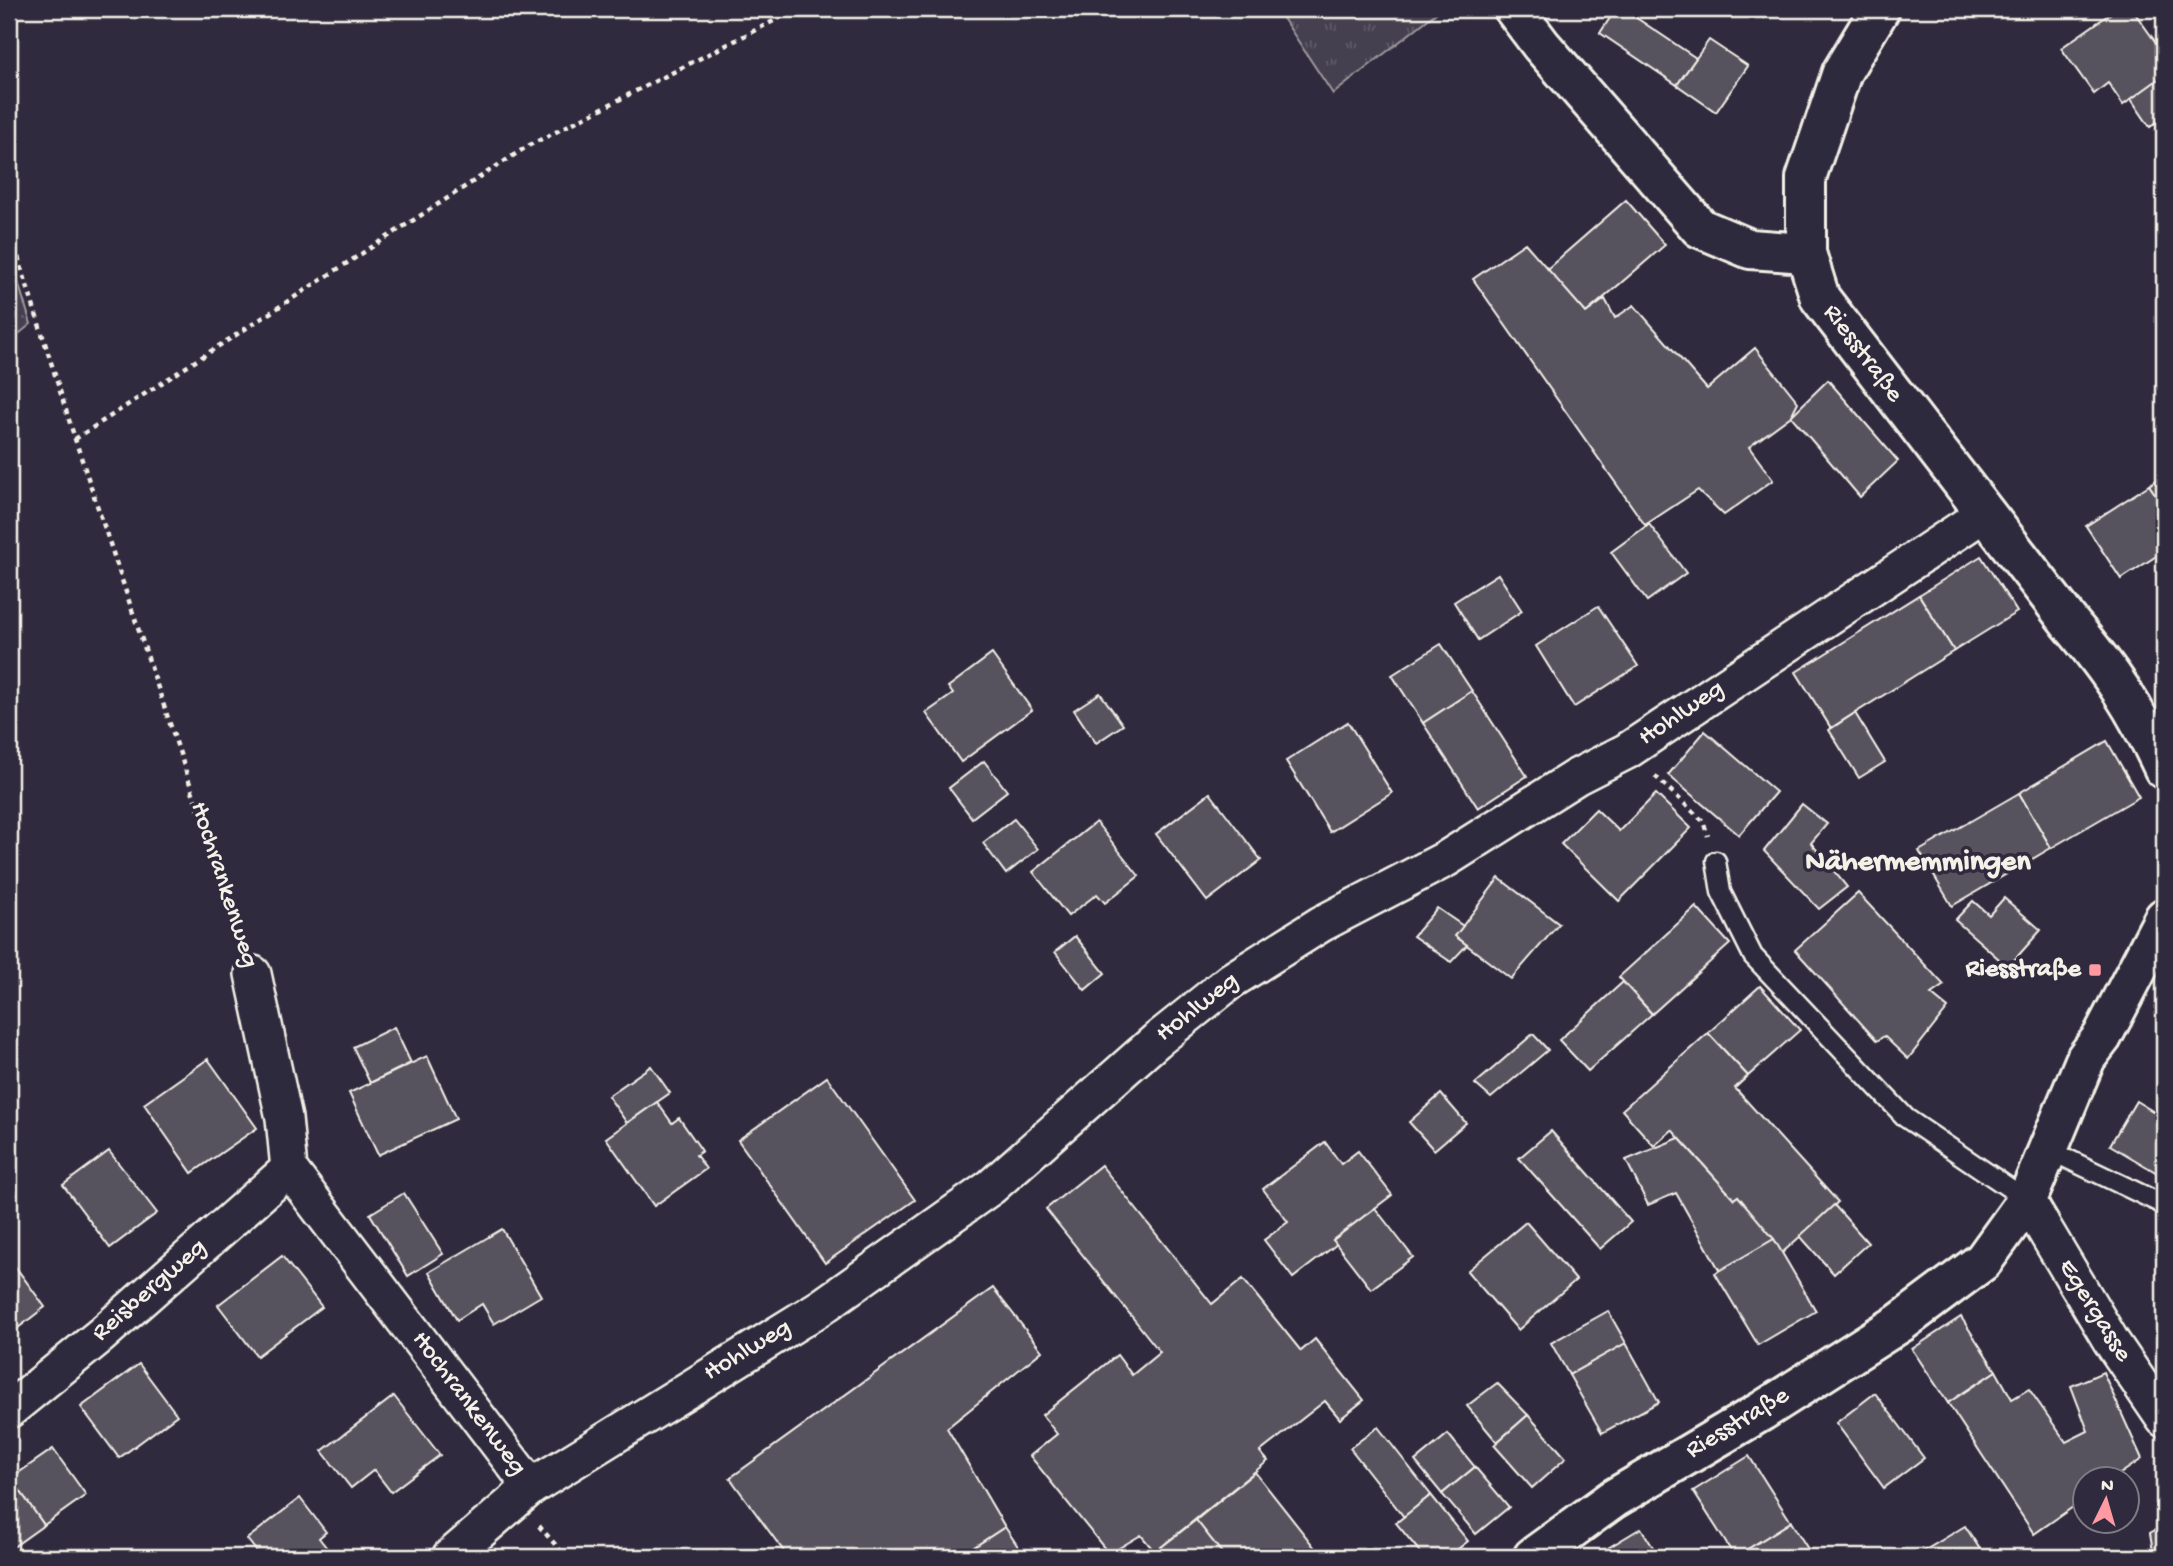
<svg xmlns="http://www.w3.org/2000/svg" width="2173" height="1566" font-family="'Gochi Hand',sans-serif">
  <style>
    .grass { fill: url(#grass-tufts); stroke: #9c989c; stroke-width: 2 }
    .garden { fill: url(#garden-dots); stroke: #9c989c; stroke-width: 2 }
    .building { fill: #56525f; stroke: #f4f1e8; stroke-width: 2 }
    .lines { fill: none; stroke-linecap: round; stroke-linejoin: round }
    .service-casing { stroke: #f4f1e8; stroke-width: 23 }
    .minor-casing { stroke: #f4f1e8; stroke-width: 40 }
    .tertiary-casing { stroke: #f4f1e8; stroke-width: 44 }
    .path { stroke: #f4f1e8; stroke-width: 4.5; stroke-dasharray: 5 5; stroke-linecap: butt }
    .service { stroke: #2f2a3d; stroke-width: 18 }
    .minor { stroke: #2f2a3d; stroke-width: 35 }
    .tertiary { stroke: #2f2a3d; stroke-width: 38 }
    .poi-dot { fill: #ff9aa2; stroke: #2f2a3d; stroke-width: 2.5 }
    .labels { text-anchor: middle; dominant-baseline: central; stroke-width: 7; stroke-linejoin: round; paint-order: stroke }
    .street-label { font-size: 26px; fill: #f4f1e8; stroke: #2f2a3d }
    .poi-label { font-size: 26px; font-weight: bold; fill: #f4f1e8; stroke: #2f2a3d; text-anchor: end }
    .quarter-label { font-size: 30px; font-weight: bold; fill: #f4f1e8; stroke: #2f2a3d }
  </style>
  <defs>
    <pattern id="grass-tufts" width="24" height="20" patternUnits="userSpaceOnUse" patternTransform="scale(1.75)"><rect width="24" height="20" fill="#454050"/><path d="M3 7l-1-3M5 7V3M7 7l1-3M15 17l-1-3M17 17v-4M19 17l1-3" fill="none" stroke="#605c69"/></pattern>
    <pattern id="garden-dots" width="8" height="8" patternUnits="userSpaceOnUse" patternTransform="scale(1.75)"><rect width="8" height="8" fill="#454050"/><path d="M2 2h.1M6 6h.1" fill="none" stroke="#605c69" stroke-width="1.8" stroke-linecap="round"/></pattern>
  </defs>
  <rect width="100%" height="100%" fill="#2f2a3d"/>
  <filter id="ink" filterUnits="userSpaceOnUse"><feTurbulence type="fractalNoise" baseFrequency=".0143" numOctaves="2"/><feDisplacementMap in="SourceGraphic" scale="14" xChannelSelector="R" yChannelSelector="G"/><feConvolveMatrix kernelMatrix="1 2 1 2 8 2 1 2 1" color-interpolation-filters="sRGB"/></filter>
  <g filter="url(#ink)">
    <!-- grass -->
    <path class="grass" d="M1277,9H1441L1333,94Z"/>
    <!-- garden -->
    <path class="garden" d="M9,253L31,324L9,342Z"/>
    <!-- building -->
    <g class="building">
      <path d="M1616,9H1623L1696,58L1677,85L1600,33Z"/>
      <path d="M1754,9H1772L1764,18Z"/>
      <path d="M2117,9H2132L2164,54V76L2123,105L2108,83L2094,94L2061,48Z"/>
      <path d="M1709,40L1748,66L1716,112L1677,85Z"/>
      <path d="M2163,76L2164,117L2150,127L2131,99Z"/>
      <path d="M1626,200L1665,245L1586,313L1547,269Z"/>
      <path d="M1525,243L1586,313L1605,299L1615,318L1634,305L1707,389L1755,348L1798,402L1791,416L1749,447L1773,480L1724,515L1698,490L1645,525L1473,279Z"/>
      <path d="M1828,380L1898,461L1860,497L1791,416Z"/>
      <path d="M2164,475V507L2149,485Z"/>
      <path d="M2149,485L2164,507V551L2121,579L2086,526Z"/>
      <path d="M1649,524L1686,573L1647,601L1611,552Z"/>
      <path d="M1981,556L2017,612L1954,651L1919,595Z"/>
      <path d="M1498,574L1522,611L1478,640L1454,602Z"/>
      <path d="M1919,595L1954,651L1831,728L1796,672Z"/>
      <path d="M1598,606L1638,666L1574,707L1536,646Z"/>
      <path d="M1441,644L1472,691L1423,723L1392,675Z"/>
      <path d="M992,654L1032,710L961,762L926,713L953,694L948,687Z"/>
      <path d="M1472,691L1527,776L1478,808L1423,723Z"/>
      <path d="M1100,693L1123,725L1096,743L1074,710Z"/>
      <path d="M1855,713L1885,762L1859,778L1829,730Z"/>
      <path d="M1348,722L1392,793L1330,832L1286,761Z"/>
      <path d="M1705,731L1776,792L1739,835L1668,775Z"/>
      <path d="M2107,741L2139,797L2051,848L2019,793Z"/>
      <path d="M984,761L1007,791L972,818L949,788Z"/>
      <path d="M1210,793L1261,860L1207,901L1156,834Z"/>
      <path d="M2019,793L2051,848L1952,906L1919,851Z"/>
      <path d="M1656,794L1691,828L1619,901L1561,844L1596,809L1619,831Z"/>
      <path d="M1802,804L1827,824L1811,843L1847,887L1819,909L1764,851Z"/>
      <path d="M1014,819L1038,849L1006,874L983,843Z"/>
      <path d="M1096,822L1139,876L1105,903L1097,894L1068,916L1033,872Z"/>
      <path d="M1499,878L1559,924L1511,979L1455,936Z"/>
      <path d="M1858,893L1944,985L1931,994L1948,1008L1908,1059L1884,1036L1877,1041L1795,950Z"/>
      <path d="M2004,898L2041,930L2008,967L1955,920L1973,901L1989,915Z"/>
      <path d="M1696,907L1730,944L1652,1014L1619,977Z"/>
      <path d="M1437,908L1463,926L1455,936L1467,945L1451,962L1413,936Z"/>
      <path d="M1075,936L1105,973L1085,990L1055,952Z"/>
      <path d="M1623,982L1652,1014L1588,1071L1559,1040Z"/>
      <path d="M1760,986L1800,1030L1748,1076L1708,1033Z"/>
      <path d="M394,1027L411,1063L370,1083L353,1047Z"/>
      <path d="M1708,1033L1748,1076L1735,1088L1838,1202L1782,1253L1738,1196L1734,1199L1672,1130L1654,1146L1622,1110Z"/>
      <path d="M1533,1034L1548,1050L1491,1098L1475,1084Z"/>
      <path d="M427,1056L456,1119L378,1155L349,1093Z"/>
      <path d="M208,1059L257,1128L192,1173L144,1104Z"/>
      <path d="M651,1066L670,1093L627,1123L608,1096Z"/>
      <path d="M827,1077L915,1200L825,1263L738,1140Z"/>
      <path d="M1441,1094L1466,1123L1434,1150L1409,1122Z"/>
      <path d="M2136,1101L2164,1118V1177L2110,1145Z"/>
      <path d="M657,1102L672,1123L679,1118L702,1151L696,1155L706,1169L654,1206L606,1138Z"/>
      <path d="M1551,1131L1631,1222L1600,1249L1519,1158Z"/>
      <path d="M1679,1138L1734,1199L1738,1196L1774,1239L1720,1271L1676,1193L1648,1205L1626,1160Z"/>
      <path d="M1325,1142L1341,1164L1358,1151L1392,1195L1333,1240L1337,1244L1293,1278L1264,1240L1288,1222L1263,1189Z"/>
      <path d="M109,1151L157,1213L110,1248L63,1185Z"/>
      <path d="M1101,1165L1212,1304L1243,1279L1301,1351L1315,1339L1364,1400L1340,1419L1325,1401L1260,1452L1268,1461L1155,1552L1141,1535L1109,1554L1030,1456L1057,1434L1042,1415L1117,1355L1132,1375L1160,1352L1046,1209Z"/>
      <path d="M404,1193L443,1254L408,1276L370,1214Z"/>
      <path d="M1834,1205L1868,1243L1834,1274L1800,1236Z"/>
      <path d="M1375,1208L1413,1257L1371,1289L1333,1240Z"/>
      <path d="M1526,1222L1576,1280L1518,1330L1467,1271Z"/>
      <path d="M502,1229L541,1296L494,1324L482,1304L457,1320L429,1272Z"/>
      <path d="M1774,1239L1816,1311L1758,1345L1715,1273Z"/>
      <path d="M282,1256L322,1307L257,1356L218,1305Z"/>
      <path d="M9,1258L45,1307L9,1335Z"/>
      <path d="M993,1288L1042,1351L947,1428L1005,1527L959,1557H788L730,1478Z"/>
      <path d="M1608,1311L1626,1343L1569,1375L1551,1343Z"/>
      <path d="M1961,1317L1996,1371L1948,1403L1912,1349Z"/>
      <path d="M1626,1343L1659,1402L1602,1433L1569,1375Z"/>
      <path d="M139,1364L177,1415L119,1458L81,1407Z"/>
      <path d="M1996,1371L2012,1399L2029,1389L2066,1442L2088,1431L2071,1386L2103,1372L2142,1459L2114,1478H2086V1498L2034,1534L1948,1403Z"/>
      <path d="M1497,1383L1528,1415L1497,1442L1467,1406Z"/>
      <path d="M1875,1393L1924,1458L1884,1488L1836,1423Z"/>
      <path d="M394,1396L440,1455L391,1492L374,1470L351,1488L322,1451Z"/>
      <path d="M1528,1415L1566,1458L1532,1488L1494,1445Z"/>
      <path d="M1378,1427L1431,1495L1404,1517L1350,1448Z"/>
      <path d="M1448,1434L1475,1467L1442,1494L1415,1461Z"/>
      <path d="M53,1449L86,1495L44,1525L11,1478Z"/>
      <path d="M1749,1456L1791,1522L1735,1557L1693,1491Z"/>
      <path d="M1475,1467L1509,1507L1476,1534L1442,1494Z"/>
      <path d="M1255,1472L1322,1557H1225L1196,1520Z"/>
      <path d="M11,1478L44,1525L9,1550V1480Z"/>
      <path d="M1431,1495L1468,1541L1448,1557H1424L1396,1523Z"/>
      <path d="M300,1498L326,1532L319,1538L334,1557H261L247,1539Z"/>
      <path d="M1196,1520L1225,1557H1146L1155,1552Z"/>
      <path d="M1791,1522L1813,1557H1735Z"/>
      <path d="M2164,1525V1557H2154L2150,1533Z"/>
      <path d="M1965,1526L1985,1557H1914Z"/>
      <path d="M1005,1527L1025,1557H959Z"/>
      <path d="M1641,1528L1659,1557H1593Z"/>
    </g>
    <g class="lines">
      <defs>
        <g id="service">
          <path d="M1716,861L1721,892L1753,956L1906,1118L2027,1200"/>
          <path d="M2049,1150L2164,1205"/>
        </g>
        <g id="minor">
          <path d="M253,974L284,1118L289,1169L531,1487"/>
          <path d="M2027,1200L2111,1341L2164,1419"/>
          <path d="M9,1410L100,1336L289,1169"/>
          <path d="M450,1557L531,1487L820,1308L991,1187L1157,1040L1232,980L1321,924L1446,859L1576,777L1627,751L1985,513"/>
        </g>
        <g id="tertiary">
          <path d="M1514,9L1541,45L1700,228L1750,249L1806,253"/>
          <path d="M1880,9L1842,72L1806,178V253L1820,298L2070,623C2113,674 2136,709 2164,769"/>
          <path d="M1533,1557L1613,1499L1762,1411L1900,1323L1983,1261L2027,1200L2086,1058L2102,1037L2164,918"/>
        </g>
      </defs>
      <!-- service casing -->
      <use href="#service" class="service-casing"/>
      <!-- minor casing -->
      <use href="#minor" class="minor-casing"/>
      <!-- tertiary casing -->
      <use href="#tertiary" class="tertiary-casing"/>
      <!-- path -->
      <g class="path">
        <path d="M9,228L75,439L242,940"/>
        <path d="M75,439L528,146L797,9"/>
        <path d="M1655,776L1703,821L1708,836"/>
        <path d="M539,1526L566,1557"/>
      </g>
      <!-- service -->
      <use href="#service" class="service"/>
      <!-- minor -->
      <use href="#minor" class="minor"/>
      <!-- tertiary -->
      <use href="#tertiary" class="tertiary"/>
    </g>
  </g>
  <!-- markers -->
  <rect class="poi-dot" x="2088" y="963" width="14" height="14" rx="3.5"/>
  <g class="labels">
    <!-- street labels -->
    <g class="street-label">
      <text transform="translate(1862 354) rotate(53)">Riesstraße</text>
      <text transform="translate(1682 714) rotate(-34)">Hohlweg</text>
      <text transform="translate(223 885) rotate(72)">Hochrankenweg</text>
      <text transform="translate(1198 1008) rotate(-38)">Hohlweg</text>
      <text transform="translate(150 1291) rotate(-41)">Reisbergweg</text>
      <text transform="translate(2094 1311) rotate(58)">Egergasse</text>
      <text transform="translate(748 1351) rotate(-31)">Hohlweg</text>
      <text transform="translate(468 1404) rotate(53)">Hochrankenweg</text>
      <text transform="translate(1738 1424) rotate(-31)">Riesstraße</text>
    </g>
    <!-- poi labels -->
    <g class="poi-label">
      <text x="2081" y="970">Riesstraße</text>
    </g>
    <!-- quarter labels -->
    <g class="quarter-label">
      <text x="1918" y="863">Nähermemmingen</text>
    </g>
  </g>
  <!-- margin -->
  <rect width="2173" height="1566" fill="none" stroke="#2f2a3d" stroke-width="35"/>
  <rect x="18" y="18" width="2138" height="1531" fill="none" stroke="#f4f1e8" stroke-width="2.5" filter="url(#ink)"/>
  <!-- north arrow -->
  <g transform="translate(2106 1500) rotate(5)"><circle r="33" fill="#2f2a3d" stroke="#7e7a81" stroke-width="2"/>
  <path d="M0-5L12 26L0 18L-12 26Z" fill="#ff9aa2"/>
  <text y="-10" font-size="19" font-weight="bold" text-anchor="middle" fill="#f4f1e8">N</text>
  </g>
</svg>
